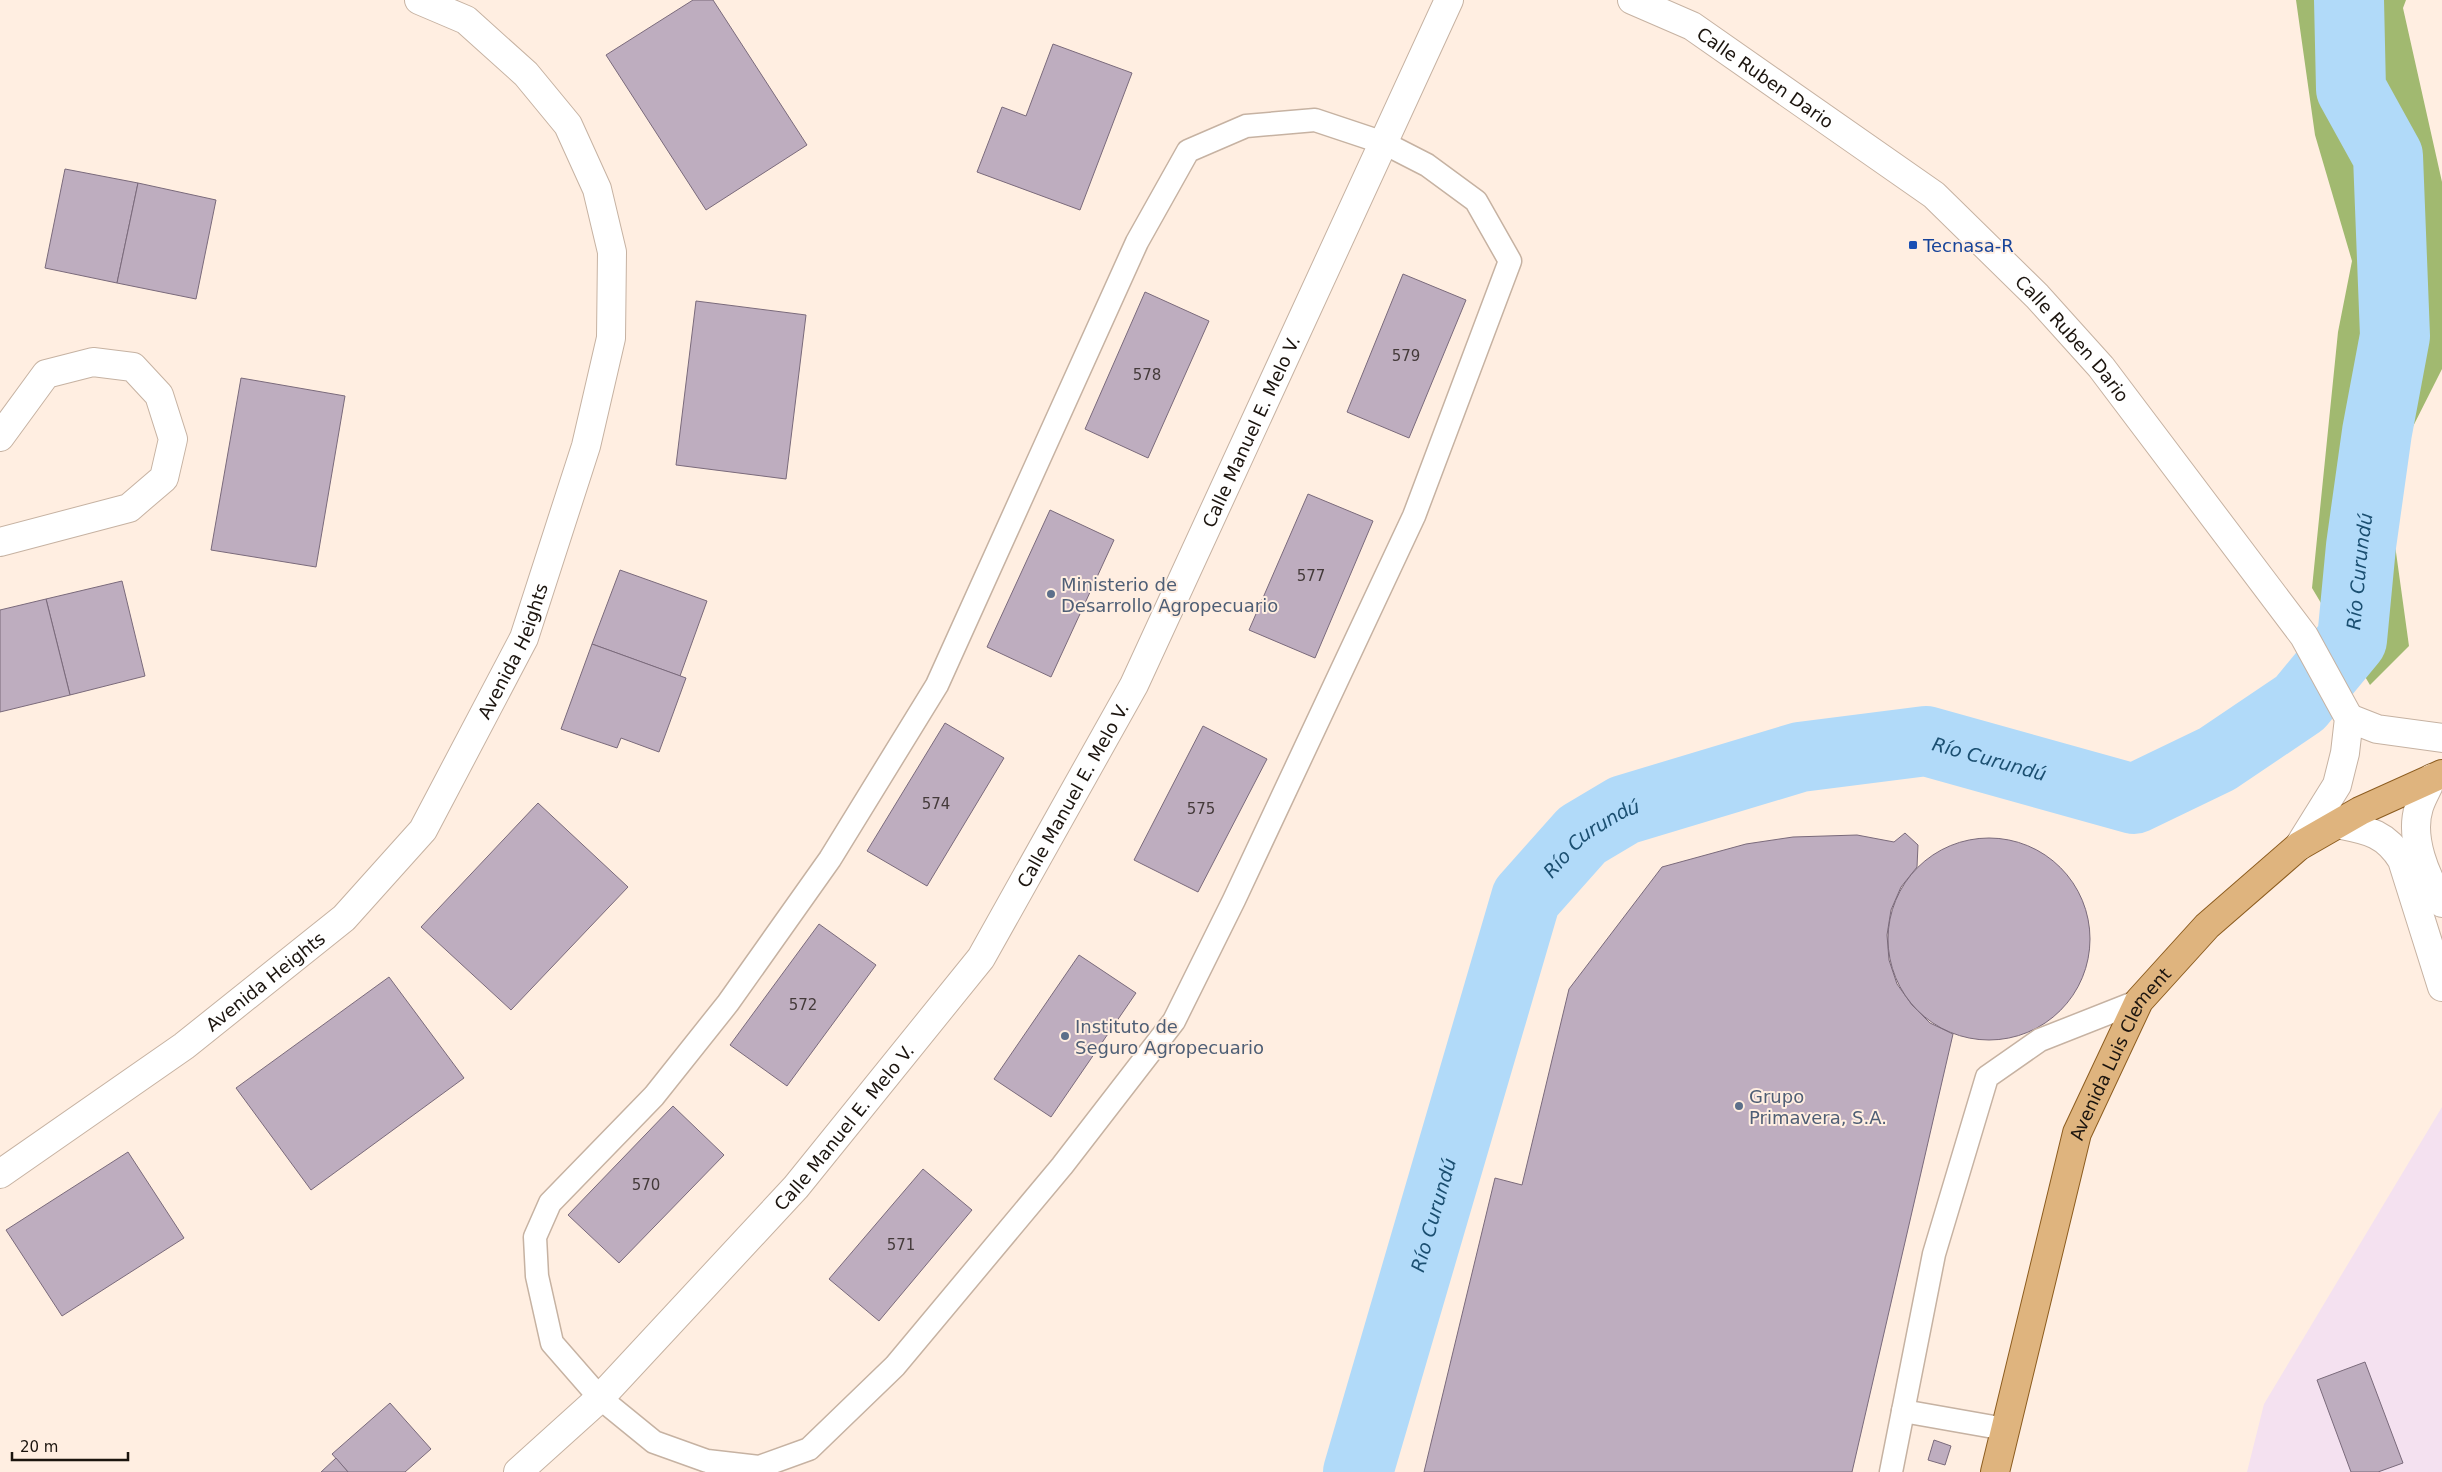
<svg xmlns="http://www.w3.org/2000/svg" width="2442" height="1472" font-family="'DejaVu Sans',sans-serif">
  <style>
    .industrial { fill: #f4e1f0 }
    .forest { fill: #a1b970 }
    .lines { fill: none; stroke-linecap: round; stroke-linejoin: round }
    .river { stroke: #b1daf9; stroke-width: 70 }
    .building { fill: #beadbf; stroke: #7a6a7b }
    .service-casing { stroke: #c6b2a2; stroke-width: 25 }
    .minor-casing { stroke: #c6b2a2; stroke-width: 30 }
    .tertiary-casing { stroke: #c6b2a2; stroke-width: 30 }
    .primary-casing { stroke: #8c5c1f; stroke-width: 30 }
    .service { stroke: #fff; stroke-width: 22 }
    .minor { stroke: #fff; stroke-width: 28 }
    .tertiary { stroke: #fff; stroke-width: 28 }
    .primary { stroke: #dfb47e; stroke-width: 28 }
    .transit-dot { fill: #1a4fb4; stroke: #ffeee1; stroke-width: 2 }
    .service-dot { fill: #5c6f8a; stroke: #ffeee1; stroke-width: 2 }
    .labels { text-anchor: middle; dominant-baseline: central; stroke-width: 4; stroke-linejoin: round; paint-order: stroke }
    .number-label { font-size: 15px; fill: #443a3a }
    .street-label { font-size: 18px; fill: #1b140e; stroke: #ffeee1 }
    .transit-label { font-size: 18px; fill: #164399; stroke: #ffeee1; text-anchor: start }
    .service-label { font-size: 18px; fill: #4e5e75; stroke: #ffeee1; text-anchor: start }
    .water-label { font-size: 19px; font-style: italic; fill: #1b4f71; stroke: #ffeee1 }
  </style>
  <rect width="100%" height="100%" fill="#ffeee1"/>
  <!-- industrial -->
  <path class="industrial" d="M2442,1107V1472H2247L2264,1404Z"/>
  <!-- forest -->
  <path class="forest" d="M2296,0H2406L2403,8L2442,182V369L2386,480L2409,646L2370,685L2312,588L2338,332L2352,261L2315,135Z"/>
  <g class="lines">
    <!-- river -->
    <path class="river" id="s1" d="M1358,1472L1526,898L1582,835L1624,810L1800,757L1926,741L2134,799L2217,759L2300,703L2352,640L2361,546L2377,432L2395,336L2388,156L2351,89L2349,0"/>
  </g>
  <!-- building -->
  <g class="building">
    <path d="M693,0H713L807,145L706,210L606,55Z"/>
    <path d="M1053,44L1132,73L1080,210L977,172L1002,107L1026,116Z"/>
    <path d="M65,169L138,183L117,283L45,268Z"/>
    <path d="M138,183L216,200L196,299L117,283Z"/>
    <path d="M1403,274L1466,300L1409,438L1347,412Z"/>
    <path d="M1145,292L1209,321L1148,458L1085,429Z"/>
    <path d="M696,301L806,315L786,479L676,465Z"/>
    <path d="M241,378L345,396L316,567L211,550Z"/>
    <path d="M1308,494L1373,521L1315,658L1249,630Z"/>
    <path d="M1050,510L1114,540L1051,677L987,647Z"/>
    <path d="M620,570L707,601L680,676L592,644Z"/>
    <path d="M122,581L145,676L70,695L46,599Z"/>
    <path d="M46,599L70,695L0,712V610Z"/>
    <path d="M592,644L686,678L659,752L621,738L617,748L561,729Z"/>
    <path d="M945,723L1004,758L927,886L867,851Z"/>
    <path d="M1203,726L1267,759L1198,892L1134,860Z"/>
    <path d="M538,803L628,887L511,1010L421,927Z"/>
    <path d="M1905,833L1918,845L1917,867L1901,887L1891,910L1887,935L1889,960L1897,984L1912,1005L1930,1023L1953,1034L1852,1472H1424L1495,1178L1522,1185L1569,989L1662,867L1746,844L1793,837L1857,835L1894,842Z"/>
    <circle cx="1989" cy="939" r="101"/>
    <path d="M819,924L876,965L787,1086L730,1045Z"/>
    <path d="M1079,955L1136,993L1051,1117L994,1079Z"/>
    <path d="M389,977L464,1078L311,1190L236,1088Z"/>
    <path d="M673,1106L724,1155L619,1263L568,1215Z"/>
    <path d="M128,1152L184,1238L62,1316L6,1230Z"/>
    <path d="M923,1169L972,1210L879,1321L829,1279Z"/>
    <path d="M2365,1362L2403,1463L2378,1472H2351L2317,1380Z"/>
    <path d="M390,1403L431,1449L405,1472H348L332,1454Z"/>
    <path d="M1934,1440L1951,1446L1945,1465L1928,1460Z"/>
    <path d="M336,1458L348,1472H321Z"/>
  </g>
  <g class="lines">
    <defs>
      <g id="service">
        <path d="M1315,120L1384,143L1427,165L1476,201L1510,261L1414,516L1234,900L1174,1021L1062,1166L895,1366L809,1449L759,1467L707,1461L654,1442L600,1398L552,1343L537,1276L535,1237L550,1203L654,1096L728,1003L830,859L937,685L1137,242L1188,151L1246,126Z"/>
        <path d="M1903,1411L2005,1429"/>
        <path d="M1891,1472L1934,1254L1987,1077L2040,1040L2139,1001"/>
      </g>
      <g id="minor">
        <path d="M0,437L46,374L93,362L133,367L159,395L173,439L164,478L129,508L0,542"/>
        <path id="s2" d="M0,1174L184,1046L344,918L423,830L524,638L586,446L611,338L612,252L597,189L568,125L526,74L466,20L419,0"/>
        <path id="s3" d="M518,1472L600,1398L796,1187L981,958L1134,685L1449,0"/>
      </g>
      <g id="tertiary">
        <path id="s4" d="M1632,0L1692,26L1934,195L2037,296L2101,367L2304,636L2349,718L2345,753L2337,785L2299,846"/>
        <path d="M2349,718L2377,729L2442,738"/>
        <path d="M2432,778C2428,788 2422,797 2419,807C2409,838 2426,877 2442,903"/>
        <path d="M2336,824C2366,830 2385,832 2402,860L2442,987"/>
      </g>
      <g id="primary">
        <path id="s5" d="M1995,1472L2077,1133L2139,1001L2207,926L2299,846L2360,811L2442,774"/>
      </g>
    </defs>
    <!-- service casing -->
    <use href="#service" class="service-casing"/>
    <!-- minor casing -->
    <use href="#minor" class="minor-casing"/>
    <!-- tertiary casing -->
    <use href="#tertiary" class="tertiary-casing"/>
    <!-- primary casing -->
    <use href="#primary" class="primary-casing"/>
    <!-- service -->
    <use href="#service" class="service"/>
    <!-- minor -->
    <use href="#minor" class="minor"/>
    <!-- tertiary -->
    <use href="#tertiary" class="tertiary"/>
    <!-- primary -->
    <use href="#primary" class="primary"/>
  </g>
  <!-- markers -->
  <rect class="transit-dot" x="1908" y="240" width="10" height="10" rx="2.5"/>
  <g class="service-dot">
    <circle cx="1051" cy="594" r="5"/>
    <circle cx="1065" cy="1036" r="5"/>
    <circle cx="1739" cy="1106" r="5"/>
  </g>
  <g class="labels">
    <!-- number labels -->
    <g class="number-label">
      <text x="1406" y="356">579</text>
      <text x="1147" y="375">578</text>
      <text x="1311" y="576">577</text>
      <text x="936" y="804">574</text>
      <text x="1201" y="809">575</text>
      <text x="803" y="1005">572</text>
      <text x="646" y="1185">570</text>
      <text x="901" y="1245">571</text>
    </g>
    <!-- street labels -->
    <g class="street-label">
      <text stroke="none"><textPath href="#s4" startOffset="155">Calle Ruben Dario</textPath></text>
      <text stroke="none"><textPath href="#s4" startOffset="560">Calle Ruben Dario</textPath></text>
      <text stroke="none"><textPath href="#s3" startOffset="1285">Calle Manuel E. Melo V.</textPath></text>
      <text stroke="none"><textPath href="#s2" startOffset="748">Avenida Heights</textPath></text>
      <text stroke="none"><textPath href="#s3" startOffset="880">Calle Manuel E. Melo V.</textPath></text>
      <text stroke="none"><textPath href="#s2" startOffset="328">Avenida Heights</textPath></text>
      <text stroke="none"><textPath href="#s5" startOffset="439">Avenida Luis Clement</textPath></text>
      <text stroke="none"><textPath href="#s3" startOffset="475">Calle Manuel E. Melo V.</textPath></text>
    </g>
    <!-- transit labels -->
    <g class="transit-label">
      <text x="1923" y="245">Tecnasa-R</text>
    </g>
    <!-- service labels -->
    <g class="service-label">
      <text x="1061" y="584">Ministerio de<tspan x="1061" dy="21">Desarrollo Agropecuario</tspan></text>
      <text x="1075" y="1026">Instituto de<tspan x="1075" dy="21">Seguro Agropecuario</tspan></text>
      <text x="1749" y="1096">Grupo<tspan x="1749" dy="21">Primavera, S.A.</tspan></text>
    </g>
    <!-- water labels -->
    <g class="water-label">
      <text stroke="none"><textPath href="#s1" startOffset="1601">Río Curundú</textPath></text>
      <text stroke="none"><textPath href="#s1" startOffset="1108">Río Curundú</textPath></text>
      <text stroke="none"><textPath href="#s1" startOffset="688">Río Curundú</textPath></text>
      <text stroke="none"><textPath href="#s1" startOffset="268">Río Curundú</textPath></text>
    </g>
  </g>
  <!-- scale -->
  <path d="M12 1452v8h116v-8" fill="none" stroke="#1b140e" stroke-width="2.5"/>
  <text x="20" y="1452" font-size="15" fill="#1b140e" stroke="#ffeee1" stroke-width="4" paint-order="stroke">20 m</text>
</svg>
